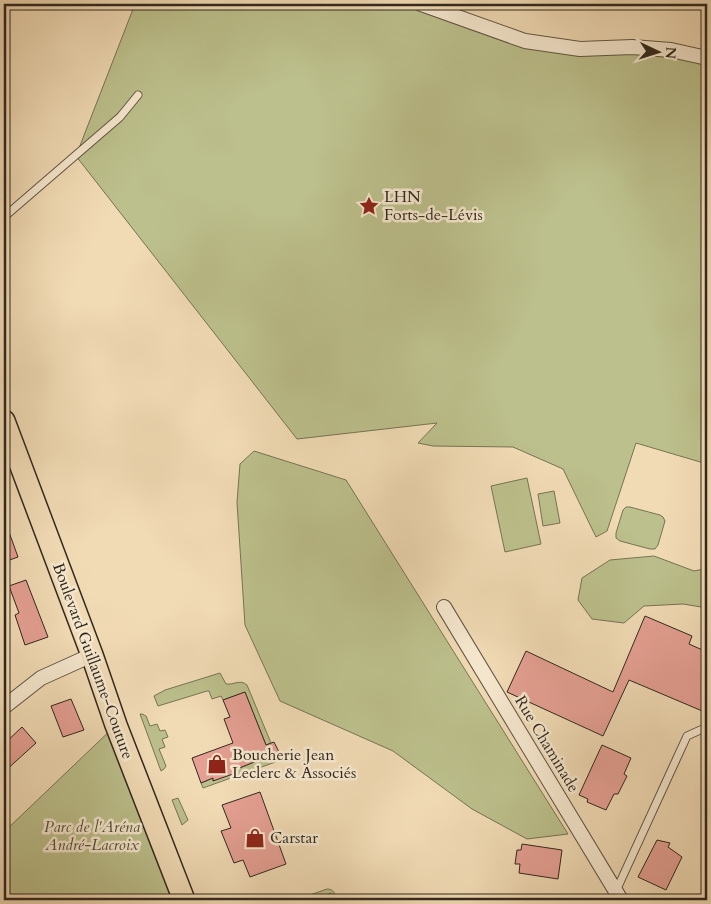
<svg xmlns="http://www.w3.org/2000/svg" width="711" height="904" font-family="Cardo,serif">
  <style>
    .green { fill: #bcc08c; stroke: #767455 }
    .building { fill: #e5a093; stroke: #31281e }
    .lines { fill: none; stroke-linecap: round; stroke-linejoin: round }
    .service-casing { stroke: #615544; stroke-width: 9 }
    .minor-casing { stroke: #615544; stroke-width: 16 }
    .primary-casing { stroke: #31281e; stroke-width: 24 }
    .service { stroke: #f6e8cf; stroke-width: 7 }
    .minor { stroke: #f6e8cf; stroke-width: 14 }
    .primary { stroke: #f1dbb5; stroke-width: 21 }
    .labels { text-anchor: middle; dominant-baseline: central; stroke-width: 5; stroke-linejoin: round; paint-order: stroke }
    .poi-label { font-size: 16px; fill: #31281e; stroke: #f6e8cf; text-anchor: start }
    .street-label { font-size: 16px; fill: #31281e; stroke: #f6e8cf }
    .park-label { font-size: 16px; font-style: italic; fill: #544e3a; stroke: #f6e8cf }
  </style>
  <rect width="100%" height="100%" fill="#f1dbb5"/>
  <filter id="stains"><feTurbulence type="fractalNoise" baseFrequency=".004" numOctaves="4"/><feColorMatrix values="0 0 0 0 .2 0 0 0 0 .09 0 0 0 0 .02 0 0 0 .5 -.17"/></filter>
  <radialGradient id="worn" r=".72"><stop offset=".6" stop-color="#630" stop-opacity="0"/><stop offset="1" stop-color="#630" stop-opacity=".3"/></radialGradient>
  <!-- green -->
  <g class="green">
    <path d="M135,4H421L525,41L707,58V464L636,443L607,531L596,537L563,469L513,447L433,446L418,443L437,423L297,439L76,156Z"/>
    <path d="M254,451L346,480L568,834L527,839L472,809L393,751L280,701L245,625L237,502L240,464Z"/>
    <path d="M527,478L541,544L505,552L491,486Z"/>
    <path d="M554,491L560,523L543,526L538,494Z"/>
    <path d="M626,507H630L660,515L663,517L665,521L658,545L655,549H650L620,541L616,538V533L623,510Z"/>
    <path d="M654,556L694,571L704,569L707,562V608L683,604L644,606L624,623L592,619L578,600L582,578L610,560Z"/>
    <path d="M220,673L226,684C234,685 240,679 247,685L271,743L266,745L245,692L223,700L221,696L212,699L209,691H207L158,706L154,696L165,690Z"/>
    <path d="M140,714H142L146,716L150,726L157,724L160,731L165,730L168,737L162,739L165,747L159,749L166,766L164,769L161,771Z"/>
    <path d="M116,725L184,900H4V832Z"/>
    <path d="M279,752L281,760L203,788L201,783L213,778V781L232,771Z"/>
    <path d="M178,798L188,820L182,825L172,800Z"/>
    <path d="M327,889C334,889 335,894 337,900H334L331,893L311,900H296Z"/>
  </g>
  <!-- building -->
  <g class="building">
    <path d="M5,521L18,557L4,562V522Z"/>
    <path d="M26,580L48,637L25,645L15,615L19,613L9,586Z"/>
    <path d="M645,616L692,636L689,644L707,652V713L629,680L603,736L507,692L526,651L613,692Z"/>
    <path d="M245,692L266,745L274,742L279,752L232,771L233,774L213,781V778L201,783L192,758L233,743L224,719L230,717L223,700Z"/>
    <path d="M71,699L84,730L63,737L51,706Z"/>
    <path d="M22,727L36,743L4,772V744Z"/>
    <path d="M602,745L631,758L624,774L627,776L618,794H614L606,810L587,802L588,799L579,795Z"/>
    <path d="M260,792L286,864L250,877L243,860L234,863L221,831L231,828L222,805Z"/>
    <path d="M657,840L670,843L668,847L682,857L666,890L638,877Z"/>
    <path d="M522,844L562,850L558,879L519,873L520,864H515L517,850H521Z"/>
  </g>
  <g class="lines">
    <defs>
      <g id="service">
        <path d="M4,217L120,117L138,95"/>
        <path d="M616,891L687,736L707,727"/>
      </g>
      <g id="minor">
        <path d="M421,4L525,41L580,49L632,47L671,50L707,58"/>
        <path d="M444,607L621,900"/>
        <path d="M4,707L41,678L92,655"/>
      </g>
      <path id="primary" d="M4,421L92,655L116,725L184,900"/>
    </defs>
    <!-- service casing -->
    <use href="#service" class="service-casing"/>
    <!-- minor casing -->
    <use href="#minor" class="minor-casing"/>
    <!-- primary casing -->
    <use href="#primary" class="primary-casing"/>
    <!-- service -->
    <use href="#service" class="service"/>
    <!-- minor -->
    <use href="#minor" class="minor"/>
    <!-- primary -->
    <use href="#primary" class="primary"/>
  </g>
  <!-- icons -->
  <defs>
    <symbol id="sight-bare" viewBox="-9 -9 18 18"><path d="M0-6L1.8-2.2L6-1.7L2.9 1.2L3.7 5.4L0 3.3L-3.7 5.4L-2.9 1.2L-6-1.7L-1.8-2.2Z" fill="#8f2418" stroke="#f6e8cf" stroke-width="2.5" paint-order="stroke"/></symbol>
    <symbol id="shop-bare" viewBox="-9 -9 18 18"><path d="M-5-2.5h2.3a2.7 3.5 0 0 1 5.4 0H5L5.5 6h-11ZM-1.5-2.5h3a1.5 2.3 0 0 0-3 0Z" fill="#8f2418" stroke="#f6e8cf" stroke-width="2.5" paint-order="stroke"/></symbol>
  </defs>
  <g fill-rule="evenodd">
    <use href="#sight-bare" x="355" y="192" width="28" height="28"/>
    <use href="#shop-bare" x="203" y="750" width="28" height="28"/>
    <use href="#shop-bare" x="241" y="824" width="28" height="28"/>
  </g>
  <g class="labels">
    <!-- poi labels -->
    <g class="poi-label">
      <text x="384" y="197">LHN<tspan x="384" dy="18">Forts-de-Lévis</tspan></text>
      <text x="232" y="755">Boucherie Jean<tspan x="232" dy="18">Leclerc &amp; Associés</tspan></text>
      <text x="270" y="838">Carstar</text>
    </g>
    <!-- street labels -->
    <g class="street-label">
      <text transform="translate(93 661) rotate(70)">Boulevard Guillaume-Couture</text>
      <text transform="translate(547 744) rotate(59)">Rue Chaminade</text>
    </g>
    <!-- park labels -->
    <g class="park-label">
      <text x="92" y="827">Parc de l'Aréna<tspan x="92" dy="18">André-Lacroix</tspan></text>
    </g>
  </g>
  <!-- margin -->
  <rect width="711" height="904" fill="none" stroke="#f1dbb5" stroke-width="20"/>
  <rect x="5" y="5" width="701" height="894" fill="none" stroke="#31281e" stroke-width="2.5"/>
  <rect x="10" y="10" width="691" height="884" fill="none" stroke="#31281e"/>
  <!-- north arrow -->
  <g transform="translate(658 52) rotate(94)" stroke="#f6e8cf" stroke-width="4" paint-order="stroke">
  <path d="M0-4L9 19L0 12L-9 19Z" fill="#31281e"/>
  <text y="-8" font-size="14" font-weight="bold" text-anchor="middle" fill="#31281e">N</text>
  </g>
  <rect width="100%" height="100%" filter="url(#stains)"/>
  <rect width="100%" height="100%" fill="url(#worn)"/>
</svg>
